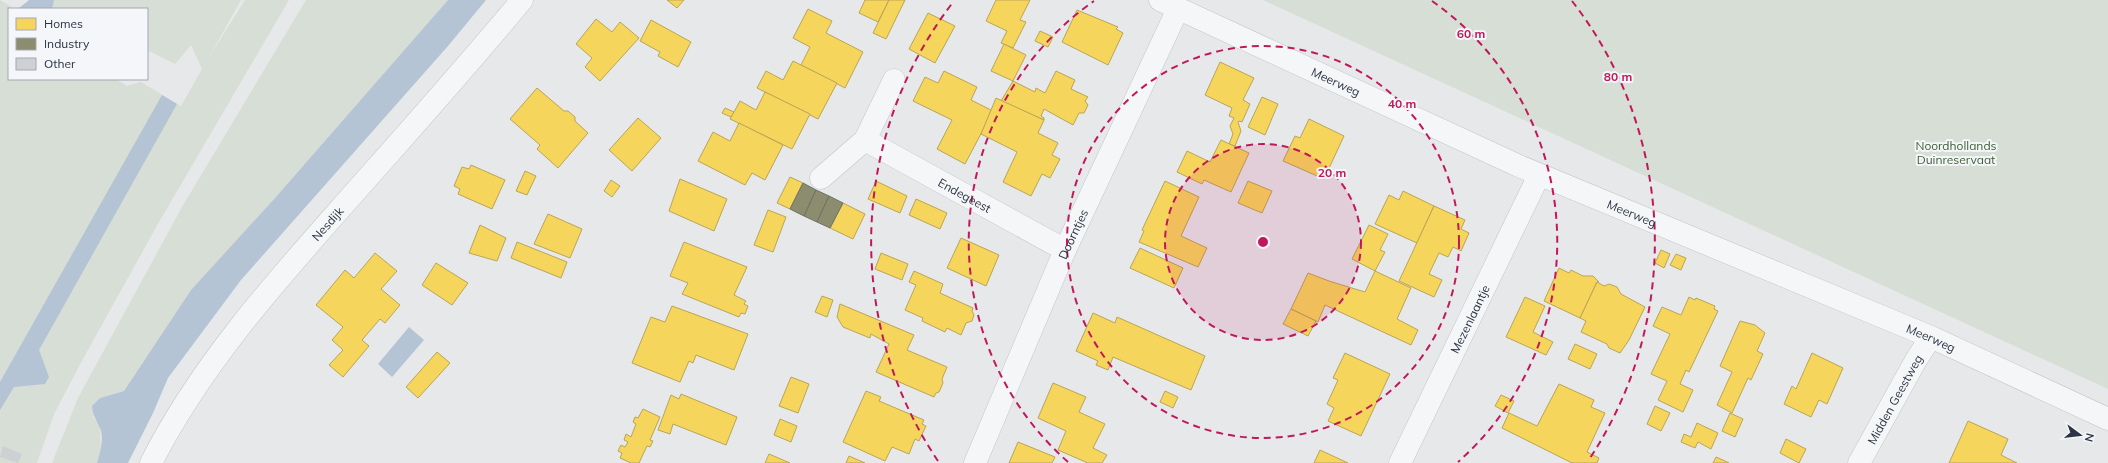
<svg xmlns="http://www.w3.org/2000/svg" width="2108" height="463" font-family="Mulish,sans-serif">
  <style>
    .green { fill: #d6ded6 }
    .water { fill: #b4c4d5 }
    .homes { fill: #f6d55c; stroke: #b9a555 }
    .industry { fill: #8c8c6e; stroke: #6f7262 }
    .building { fill: #ced0d3 }
    .lines { fill: none; stroke-linecap: round; stroke-linejoin: round }
    .street-casing { stroke: #c4c6c8; stroke-width: 23 }
    .street { stroke: #f5f6f7; stroke-width: 22 }
    .ring { fill: none; stroke: #c2185b; stroke-width: 2; stroke-dasharray: 7 5 }
    .labels { text-anchor: middle; dominant-baseline: central; stroke-width: 4; stroke-linejoin: round; paint-order: stroke }
    .street-label { font-size: 12px; fill: #2b3445; stroke: #f4f6f9 }
    .park-label { font-size: 12px; fill: #3f6138; stroke: #f4f6f9 }
    .centre { fill: #c2185b; stroke: #f4f6f9; stroke-width: 2 }
    .ring-label { font-size: 12px; text-anchor: middle; font-weight: bold; fill: #c2185b; stroke: #f4f6f9; stroke-width: 4; stroke-linejoin: round; paint-order: stroke }
  </style>
  <rect width="100%" height="100%" fill="#e6e8ea"/>
  <!-- green -->
  <g class="green">
    <path d="M0,0L15,9H9V79H116L127,86L141,82L181,106L202,69L191,45L175,64L147,50V9H52L54,0H241L209,57L245,0H289L159,222L84,357L54,414L37,463H0Z"/>
    <path d="M306,0H448L275,198L191,290L124,391L100,398L93,417L100,427L101,463H52L78,398L182,207Z"/>
    <path d="M1263,0H2108V389Z"/>
  </g>
  <!-- water -->
  <g class="water">
    <path d="M29,0H54L52,9H18Z"/>
    <path d="M448,0H486L448,46L241,280L168,378L153,413L128,463H97C100,453 105,436 99,426C95,418 93,415 92,406L100,398L124,391L191,290L275,198Z"/>
    <path d="M162,95L177,104L39,350L49,377L45,384L14,387L0,410V382Z"/>
    <path d="M409,327L424,340L392,377L378,364Z"/>
  </g>
  <!-- homes -->
  <g class="homes">
    <path d="M667,0H684L677,8Z"/>
    <path d="M865,0H889L878,22L859,13Z"/>
    <path d="M889,0H905L886,39L873,33Z"/>
    <path d="M996,0H1030L1020,20L1026,22L1013,48L1001,43L1007,31L986,21Z"/>
    <path d="M808,9L832,21L826,33L863,52L845,88L801,65L810,47L793,38Z"/>
    <path d="M1077,10L1118,27L1116,29L1123,33L1108,65L1062,42Z"/>
    <path d="M928,13L955,26L935,63L909,49Z"/>
    <path d="M596,19L612,32L620,22L639,38L600,81L585,67L592,58L576,44Z"/>
    <path d="M651,20L691,42L678,67L658,56L660,52L640,41Z"/>
    <path d="M1040,31L1053,37L1048,47L1035,41Z"/>
    <path d="M1004,44L1026,55L1013,81L991,71Z"/>
    <path d="M793,61L837,83L818,119L757,88L766,71L783,80Z"/>
    <path d="M1220,62L1254,78L1243,100L1250,104L1242,122L1239,121L1238,122L1241,131L1235,146L1229,144L1233,134L1230,126L1234,118L1229,116L1232,108L1205,95Z"/>
    <path d="M944,71L977,87L971,100L993,111L965,164L937,149L952,120L913,101L925,77L938,83Z"/>
    <path d="M1056,71L1075,80L1071,89L1088,97L1085,101L1088,105L1084,113H1079L1073,125L1044,109L1041,116L1044,118V120L1001,101L1013,81L1035,92L1036,88L1045,93Z"/>
    <path d="M537,88L564,111H568L575,117V121L588,133L558,168L537,149L540,145L510,119Z"/>
    <path d="M765,92L810,114L792,149L730,119L740,101L756,110Z"/>
    <path d="M1262,97L1278,104L1265,135L1248,127Z"/>
    <path d="M996,98L1044,120L1038,133L1058,143L1052,155L1060,159L1050,178L1042,174L1031,196L1003,182L1017,152L981,134Z"/>
    <path d="M725,108L734,112L731,117L722,113Z"/>
    <path d="M638,118L661,138L632,171L609,150Z"/>
    <path d="M1309,119L1344,136L1324,179L1283,161L1295,136L1300,138Z"/>
    <path d="M739,123L783,145L765,180L752,173L745,185L698,161L713,132L730,141Z"/>
    <path d="M1221,140L1249,153L1231,192L1204,180L1202,184L1177,172L1187,151L1210,162Z"/>
    <path d="M471,165L505,180L492,209L458,194L460,189L454,186L462,167L469,169Z"/>
    <path d="M525,171L536,176L527,195L516,191Z"/>
    <path d="M790,177L803,183L790,209L777,203Z"/>
    <path d="M680,179L727,199L714,231L669,211Z"/>
    <path d="M611,180L620,186L612,197L604,191Z"/>
    <path d="M876,181L907,196L900,213L868,199Z"/>
    <path d="M1165,181L1199,197L1181,236L1207,248L1198,267L1139,242L1144,231L1142,230Z"/>
    <path d="M1248,181L1272,191L1262,213L1238,203Z"/>
    <path d="M1403,191L1434,206L1417,243L1375,224L1389,195L1399,200Z"/>
    <path d="M916,199L947,213L940,229L909,215Z"/>
    <path d="M843,203L865,214L853,239L830,228Z"/>
    <path d="M1434,206L1465,220L1461,229L1469,233L1461,251L1453,247L1448,257L1439,253L1429,274L1442,280L1434,297L1399,281Z"/>
    <path d="M768,210L786,217L773,252L754,245Z"/>
    <path d="M548,214L582,229L570,258L534,244Z"/>
    <path d="M480,225L506,238L497,261L469,253Z"/>
    <path d="M1369,225L1388,234L1380,250L1385,252L1375,271L1352,259Z"/>
    <path d="M961,238L999,255L986,286L947,268Z"/>
    <path d="M517,242L567,262L561,278L511,258Z"/>
    <path d="M684,242L747,267L734,295L746,301L744,304L748,306L745,314L741,313L739,317L682,294L688,283L670,276Z"/>
    <path d="M1140,248L1183,268L1174,288L1130,268Z"/>
    <path d="M1661,250L1670,254L1664,268L1655,263Z"/>
    <path d="M375,253L397,271L381,289L400,305L385,323L380,319L362,340L369,346L343,377L329,365L343,350L332,340L343,327L316,305L345,270L354,278Z"/>
    <path d="M881,253L908,264L902,280L875,269Z"/>
    <path d="M1676,254L1686,258L1681,270L1670,265Z"/>
    <path d="M436,263L468,283L452,305L422,285Z"/>
    <path d="M1559,268L1569,273L1571,270L1583,276H1593L1599,282H1597L1580,318L1544,301Z"/>
    <path d="M914,271L943,284L940,293L973,308L972,311L974,315L972,321L966,323L961,335L947,328L945,332L922,321L923,318L905,310L916,285L909,282Z"/>
    <path d="M1375,271L1411,288L1397,319L1418,330L1411,345L1325,305L1318,322L1291,309L1308,273L1329,281L1365,292Z"/>
    <path d="M1597,282L1604,286L1609,284L1617,287L1621,294L1645,307L1629,340L1620,353L1609,348L1607,344L1581,332L1586,321L1580,318Z"/>
    <path d="M822,296L833,300L827,317L815,312Z"/>
    <path d="M1525,297L1545,306L1533,332L1553,342L1546,355L1506,337Z"/>
    <path d="M1689,297L1695,300L1696,298L1715,306L1714,309L1718,311L1689,372L1686,370L1680,384L1693,390L1683,412L1658,400L1667,381L1651,374L1670,334L1653,326L1662,307L1681,315Z"/>
    <path d="M840,304L914,335L907,350L947,367L942,379L943,383L939,392L936,393L934,397L876,372L889,344L871,334L870,338L843,327L837,317Z"/>
    <path d="M672,306L748,334L734,370L696,355L693,363L689,361L680,382L632,363L651,317L665,322Z"/>
    <path d="M1291,309L1316,321L1308,336L1283,324Z"/>
    <path d="M1093,313L1115,323L1117,317L1205,356L1191,390L1113,357L1108,370L1096,365L1098,361L1076,351Z"/>
    <path d="M1740,321L1755,325L1765,333L1757,351L1763,354L1751,380L1748,378L1732,413L1717,405L1732,372L1720,366Z"/>
    <path d="M1575,344L1597,354L1590,369L1568,359Z"/>
    <path d="M437,352L450,363L418,398L406,387Z"/>
    <path d="M1345,353L1390,374L1361,436L1328,421L1334,408L1327,404L1338,380L1333,378Z"/>
    <path d="M1812,353L1843,368L1827,404L1819,400L1811,417L1784,404L1792,386L1796,389Z"/>
    <path d="M791,377L809,384L798,413L779,406Z"/>
    <path d="M1053,383L1086,397L1079,412L1105,424L1093,448L1107,455L1102,463H1088L1058,450L1066,431L1038,418Z"/>
    <path d="M1559,384L1594,400L1591,407L1605,413L1587,452L1599,458L1597,463H1572L1502,428L1509,413L1537,426Z"/>
    <path d="M866,391L881,397L879,401L924,420L922,424L926,426L919,441L915,439L909,454L892,447L885,461L843,442Z"/>
    <path d="M1165,391L1178,397L1173,408L1160,402Z"/>
    <path d="M681,394L737,417L726,445L673,424L670,434L658,430L671,395L679,399Z"/>
    <path d="M1501,395L1514,401L1508,413L1495,406Z"/>
    <path d="M1655,406L1670,413L1661,431L1647,424Z"/>
    <path d="M643,409L660,417L650,440L653,441L650,447L647,446L639,463H631L620,458L622,453L618,451L621,445L625,447L628,442L624,440L626,434L631,437L636,424L633,422L635,417L638,418Z"/>
    <path d="M1730,413L1743,419L1735,437L1722,431Z"/>
    <path d="M780,419L797,426L791,442L774,435Z"/>
    <path d="M1968,421L2008,439L2001,455L2017,463H1949Z"/>
    <path d="M1697,423L1718,433L1711,449L1698,442L1695,448L1681,442L1684,434L1691,437Z"/>
    <path d="M1786,439L1806,449L1799,463L1780,453Z"/>
    <path d="M1018,442L1055,457L1052,463H1009Z"/>
    <path d="M1320,450L1348,463H1314Z"/>
    <path d="M769,454L790,463H765Z"/>
    <path d="M849,456L865,463H846Z"/>
    <path d="M1716,457L1725,461L1729,463H1713Z"/>
  </g>
  <!-- industry -->
  <g class="industry">
    <path d="M803,183L816,190L804,216L790,209Z"/>
    <path d="M816,190L829,196L817,222L804,216Z"/>
    <path d="M829,196L843,203L830,228L817,222Z"/>
  </g>
  <!-- building -->
  <path class="building" d="M3,446L22,454L18,463L0,457Z"/>
  <g class="lines">
    <defs>
      <g id="street">
        <path id="s1" d="M1160,0L1519,166L1931,337L2108,419"/>
        <path id="s2" d="M865,140L1065,250"/>
        <path d="M821,178L865,140L894,80"/>
        <path id="s3" d="M151,463C199,368 270,288 340,209C401,140 463,71 522,0"/>
        <path id="s4" d="M975,463L1065,250L1178,9"/>
        <path id="s5" d="M1400,463L1539,175"/>
        <path id="s6" d="M1859,463L1916,360L1931,337"/>
      </g>
    </defs>
    <!-- street casing -->
    <use href="#street" class="street-casing"/>
    <!-- street -->
    <use href="#street" class="street"/>
  </g>
  <!-- distance rings -->
  <circle cx="1263" cy="242" r="98" fill="#c2185b" fill-opacity=".12"/>
  <g class="ring">
    <circle cx="1263" cy="242" r="98"/>
    <circle cx="1263" cy="242" r="196"/>
    <path d="M1068 462A294 294 0 0 1 1094 1M1432 1A294 294 0 0 1 1458 462"/>
    <path d="M938 461A392 392 0 0 1 954 1M1572 1A392 392 0 0 1 1588 461"/>
  </g>
  <g class="labels">
    <!-- street labels -->
    <g class="street-label">
      <text stroke="none"><textPath href="#s1" startOffset="194">Meerweg</textPath></text>
      <text stroke="none"><textPath href="#s2" startOffset="114">Endegeest</textPath></text>
      <text stroke="none"><textPath href="#s1" startOffset="518">Meerweg</textPath></text>
      <text stroke="none"><textPath href="#s3" startOffset="298">Nesdijk</textPath></text>
      <text stroke="none"><textPath href="#s4" startOffset="249">Doorntjes</textPath></text>
      <text stroke="none"><textPath href="#s5" startOffset="160">Mezenlaantje</textPath></text>
      <text stroke="none"><textPath href="#s1" startOffset="842">Meerweg</textPath></text>
      <text stroke="none"><textPath href="#s6" startOffset="73">Midden Geestweg</textPath></text>
    </g>
    <!-- park labels -->
    <g class="park-label">
      <text x="1956" y="145">Noordhollands<tspan x="1956" dy="14">Duinreservaat</tspan></text>
    </g>
  </g>
  <circle cx="1263" cy="242" r="6" class="centre"/>
  <g class="ring-label">
    <text x="1471" y="38">60 m</text>
    <text x="1618" y="81">80 m</text>
    <text x="1402" y="108">40 m</text>
    <text x="1332" y="177">20 m</text>
  </g>
  <!-- legend -->
  <rect x="8" y="8" width="140" height="72" fill="#f4f6f9" stroke="#a4a8b1"/>
  <rect x="16" y="18" width="20" height="12" fill="#f6d55c" stroke="#a4a8b1"/>
  <text x="44" y="28" font-size="12" fill="#2b3445">Homes</text>
  <rect x="16" y="38" width="20" height="12" fill="#8c8c6e" stroke="#a4a8b1"/>
  <text x="44" y="48" font-size="12" fill="#2b3445">Industry</text>
  <rect x="16" y="58" width="20" height="12" fill="#ced0d3" stroke="#a4a8b1"/>
  <text x="44" y="68" font-size="12" fill="#2b3445">Other</text>
  <!-- north arrow -->
  <g transform="translate(2080 435) rotate(105)" stroke="#f4f6f9" stroke-width="3" paint-order="stroke">
  <path d="M0-3L7 15L0 10L-7 15Z" fill="#2b3445"/>
  <text y="-6" font-size="11" font-weight="bold" text-anchor="middle" fill="#2b3445">N</text>
  </g>
</svg>
